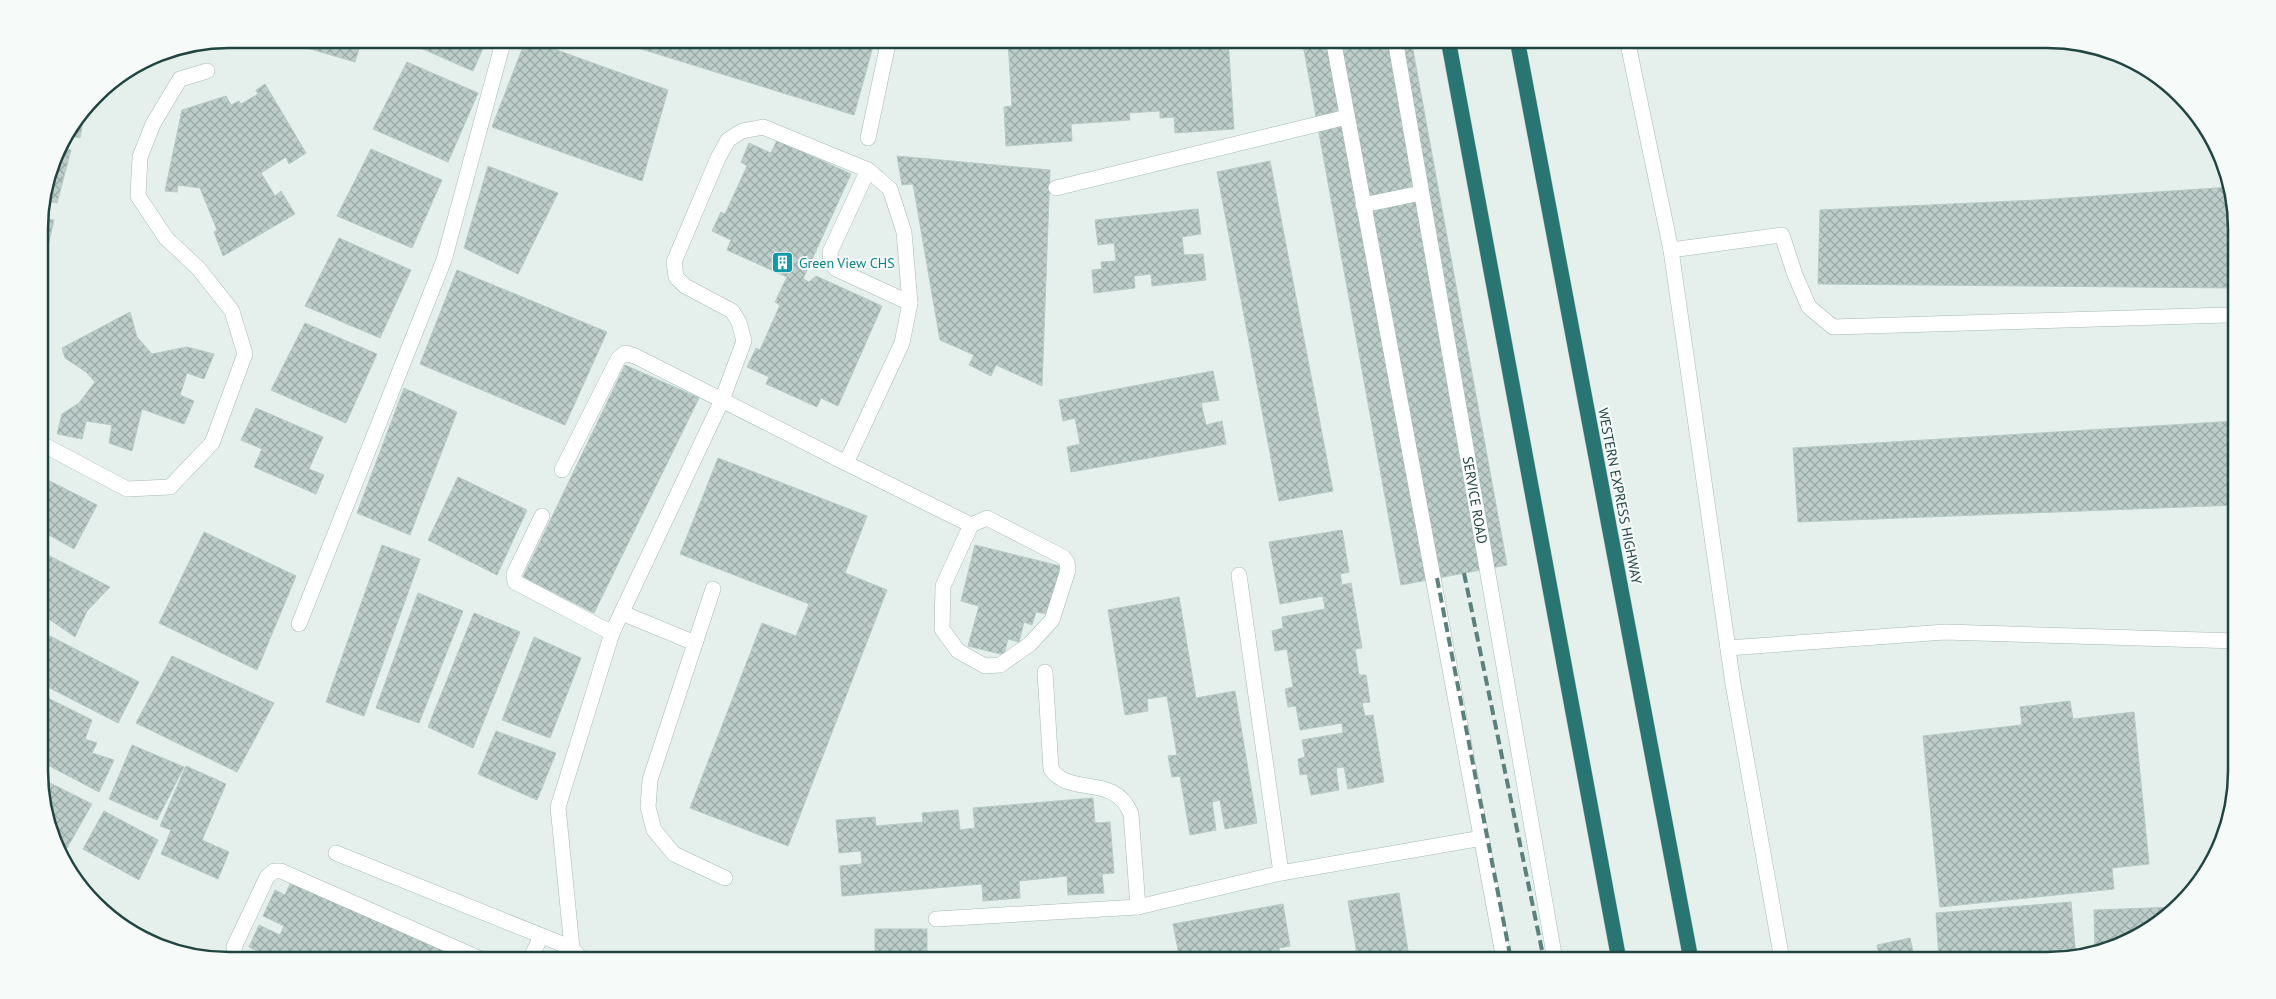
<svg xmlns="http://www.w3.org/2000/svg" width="2276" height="999" font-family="'PT Sans',sans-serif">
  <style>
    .building { fill: url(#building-cross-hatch); stroke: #b6cac6 }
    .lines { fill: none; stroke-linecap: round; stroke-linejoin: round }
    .lane-casing { stroke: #a6b9b6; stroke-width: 16 }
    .street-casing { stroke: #a6b9b6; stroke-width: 16 }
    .secondary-casing { stroke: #a2bdb9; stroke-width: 16 }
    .highway-casing { stroke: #c1cbca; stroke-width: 16 }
    .lane { stroke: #fff; stroke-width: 15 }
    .street { stroke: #fff; stroke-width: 15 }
    .secondary { stroke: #fff; stroke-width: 15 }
    .highway { stroke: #297572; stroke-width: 15 }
    .rail { stroke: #5c807c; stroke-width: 4; stroke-dasharray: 10 5; stroke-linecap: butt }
    .labels { text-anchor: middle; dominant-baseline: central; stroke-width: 4; stroke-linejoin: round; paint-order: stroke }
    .culture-label { font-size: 14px; fill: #0d838f; stroke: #f6fbfa; text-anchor: start }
    .street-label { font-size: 14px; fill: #214541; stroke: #f6fbfa }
    .rim { fill: none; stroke: #214541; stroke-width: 2.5 }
  </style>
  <defs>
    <pattern id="building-cross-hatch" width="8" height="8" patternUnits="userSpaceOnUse" patternTransform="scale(1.25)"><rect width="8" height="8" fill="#bdceca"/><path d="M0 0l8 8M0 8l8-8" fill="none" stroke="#99a9a6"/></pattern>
  </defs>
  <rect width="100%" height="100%" fill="#e5f0ed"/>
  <!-- building -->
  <g class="building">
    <path d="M276,39H352L361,42L355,62Z"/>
    <path d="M400,39H487L473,71Z"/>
    <path d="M526,39L668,90L642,181L492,127Z"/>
    <path d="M609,39H875L854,115Z"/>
    <path d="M999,39H1228L1234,129L1175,133L1174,117L1160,118V111L1129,113L1130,120L1071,124L1072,141L1006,146L1004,107L1012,106L1008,41H999Z"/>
    <path d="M1302,39H1411L1507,565L1401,585Z"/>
    <path d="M407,62L478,93L448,162L373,129Z"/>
    <path d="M265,84L306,153L289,164L286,157L261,173L275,196L281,191L295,214L223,256L214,232L217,230L200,188L178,185L177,192L165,191L182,110L226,96L231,105L239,101L241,104L258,94L256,90Z"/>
    <path d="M85,109L80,138L66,135Z"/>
    <path d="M777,140L851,174L803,279L809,282L816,276L882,306L838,406L821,398L817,407L766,384L769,377L747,367L756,348L760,350L780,305L775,302L787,277L727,250L731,240L712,231L721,212L725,214L747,166L741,162L749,143L771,153Z"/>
    <path d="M57,148L71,150L57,203L43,200Z"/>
    <path d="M371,149L442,180L412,248L337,216Z"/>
    <path d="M897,156L1050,170L1042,386L996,365L991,376L969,365L974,355L940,340L913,184L902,185Z"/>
    <path d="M1270,161L1333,491L1279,501L1217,172Z"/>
    <path d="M488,166L558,193L518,274L464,248Z"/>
    <path d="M2231,187L2236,204V288L1818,284L1820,210L2037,200Z"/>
    <path d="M1198,209L1201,234L1182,237L1184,255L1203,254L1206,280L1152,286L1151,274L1134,276L1135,288L1094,293L1092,270L1102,269L1101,262L1116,261L1114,243L1098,245L1095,220Z"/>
    <path d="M39,217L54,220L39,285Z"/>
    <path d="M339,238L411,270L380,338L305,306Z"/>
    <path d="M457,270L607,332L565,425L420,364Z"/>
    <path d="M130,312L137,337L152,354L187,347L214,354L204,379L187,373L180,395L194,401L184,424L142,409L132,451L109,443L112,425L86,421L82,439L57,434L62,414L79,403L95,382L86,372L65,358L62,348Z"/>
    <path d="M305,323L377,354L346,423L271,390Z"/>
    <path d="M625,365L699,398L594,613L523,577Z"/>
    <path d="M1213,371L1219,400L1201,403L1206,425L1222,421L1226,444L1071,472L1067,447L1080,444L1075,418L1063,421L1059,400Z"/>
    <path d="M404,388L457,412L410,535L357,513Z"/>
    <path d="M256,408L323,437L309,469L324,475L316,494L254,467L262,449L241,440Z"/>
    <path d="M2236,421L2237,505L1798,522L1793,448Z"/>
    <path d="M718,458L867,516L845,573L887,590L788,846L690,808L762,623L796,636L809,604L680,554Z"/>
    <path d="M40,476L97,505L74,549L40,530Z"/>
    <path d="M458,477L527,510L497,575L428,540Z"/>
    <path d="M1342,530L1349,572L1340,574L1342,585L1351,583L1362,648L1355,649L1359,675H1366L1370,702L1362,703L1365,716L1373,715L1384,782L1348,789L1344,767L1336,768L1339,790L1311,795L1307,774L1300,775L1298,759L1305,757L1302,740L1343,733L1342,723L1300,730L1296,706L1288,707L1285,689L1293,687L1287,649L1275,651L1272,631L1283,628L1282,617L1325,609L1323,596L1280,604L1269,542Z"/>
    <path d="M204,532L296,576L257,670L159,623Z"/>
    <path d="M382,545L420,559L364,716L326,702Z"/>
    <path d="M975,545L1060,566L1048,614L1036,612L1032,625L1024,622L1019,642L1008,639L1004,655L968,646L979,606L961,601Z"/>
    <path d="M40,551L110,587L87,611L75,637L40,613Z"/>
    <path d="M418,593L463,611L419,723L376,708Z"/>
    <path d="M1179,597L1196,698L1235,691L1257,823L1225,829L1220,800L1212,802L1216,830L1190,835L1180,776L1172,777L1168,756L1177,755L1167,696L1147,699L1148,711L1125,715L1108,610Z"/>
    <path d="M474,613L520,632L473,748L428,727Z"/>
    <path d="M50,636L139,682L118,723L40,683V655Z"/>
    <path d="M534,637L581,658L550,738L502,720Z"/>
    <path d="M172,656L274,703L237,772L136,723Z"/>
    <path d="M40,694L92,720L85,739L97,743L92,753L114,760L99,792L40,761Z"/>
    <path d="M2070,701L2073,719L2134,712L2149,864L2112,868L2114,889L1940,907L1923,736L2022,725L2020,707Z"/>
    <path d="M496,731L556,753L537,800L478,774Z"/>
    <path d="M132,745L184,767L157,820L109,799Z"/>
    <path d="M186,766L226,784L202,840L229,852L218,879L161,854L171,830L160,826Z"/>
    <path d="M40,778L92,804L67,848L53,841L40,796Z"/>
    <path d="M1093,798L1095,823L1110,822L1114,873L1102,874L1104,893L1068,895L1067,876L1019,881L1020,898L983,901L982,884L842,896L840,866L862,864L861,851L839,853L836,820L875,817L876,826L923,822L922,813L958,810L960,830L975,828L973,808Z"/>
    <path d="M104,811L158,840L139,880L83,849Z"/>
    <path d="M291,882L469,960H298L292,957L291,960H266L268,956L249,947L259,925L280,935L284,926L263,916L275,890L285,895Z"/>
    <path d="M1399,893L1408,951L1358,960L1348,901Z"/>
    <path d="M2071,902L2076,957L2060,960H1939L1936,913Z"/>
    <path d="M1283,904L1290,946L1279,948L1281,960H1180L1173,924Z"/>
    <path d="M2178,907L2163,921L2109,950L2095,953L2094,910Z"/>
    <rect x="875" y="929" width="52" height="31"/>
    <path d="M1910,938L1915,960H1880L1877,945Z"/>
  </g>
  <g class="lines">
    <defs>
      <g id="lane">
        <path d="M868,138L889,39"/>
        <path d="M713,589L650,780L648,807L654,830L674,854L725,878"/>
        <path d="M622,613L695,643"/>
        <path d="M238,960L235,957L234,947L267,877L274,871H281L483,960"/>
        <path d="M530,960L541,936"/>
      </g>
      <g id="street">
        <path d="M1333,39L1504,960"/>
        <path d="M868,170L830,252L831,263L836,269L910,303"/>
        <path d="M1056,188L1347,117"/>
        <path d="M1671,250L1782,235L1795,275L1809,307L1833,327L2227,315"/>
        <path d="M40,443L127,489L170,487L212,443L245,354L232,311L199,269L166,238L138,196L140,157L153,124L180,79L207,71"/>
        <path d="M846,463L971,525"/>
        <path d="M562,470L618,359L625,353L635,356L846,463L902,343L910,303L904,232L890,189L868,170L763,127L742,131L728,140L718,158L674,262L676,277L685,286L732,311L739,322L744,341L722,400L612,633L558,807L572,948L582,960"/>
        <path d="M542,516L514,574L515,582L612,633"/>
        <path d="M987,518L1063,557L1067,562L1068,570L1052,620L1030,644L1000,665L985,666L958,651L942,629L943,586L971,525Z"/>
        <path d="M1239,575L1281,873"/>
        <path d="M299,624L444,260L504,39"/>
        <path d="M1728,648L1945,632L2237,641"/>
        <path d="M1045,672L1051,769C1071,798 1114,772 1131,814L1138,907"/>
        <path d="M336,853L572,948"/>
        <path d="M936,919L1138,907L1281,873L1482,838"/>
      </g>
      <g id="secondary">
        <path id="s1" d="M1395,39L1555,960"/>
        <path d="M1627,39L1671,250L1733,684L1782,960"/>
        <path d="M1363,205L1421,193"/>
      </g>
      <g id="highway">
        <path d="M1448,39L1619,960"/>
        <path d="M1517,39L1691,960"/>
      </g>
    </defs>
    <!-- lane casing -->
    <use href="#lane" class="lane-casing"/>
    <!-- street casing -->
    <use href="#street" class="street-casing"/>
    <!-- secondary casing -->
    <use href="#secondary" class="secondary-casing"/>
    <!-- highway casing -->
    <use href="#highway" class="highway-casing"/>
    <!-- lane -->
    <use href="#lane" class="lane"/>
    <!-- street -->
    <use href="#street" class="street"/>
    <!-- secondary -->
    <use href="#secondary" class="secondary"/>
    <!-- highway -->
    <use href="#highway" class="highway"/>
    <!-- rail -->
    <g class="rail">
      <path d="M1464,573L1544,960"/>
      <path d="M1437,578L1511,960"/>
    </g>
  </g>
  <!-- icons -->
  <defs>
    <symbol id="building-square" viewBox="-11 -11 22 22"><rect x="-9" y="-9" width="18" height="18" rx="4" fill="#0f9aa8" stroke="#f6fbfa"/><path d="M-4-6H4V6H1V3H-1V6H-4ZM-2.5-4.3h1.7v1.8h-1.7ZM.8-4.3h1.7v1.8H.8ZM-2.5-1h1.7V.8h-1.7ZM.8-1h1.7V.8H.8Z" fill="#fff"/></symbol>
  </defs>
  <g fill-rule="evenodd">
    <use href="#building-square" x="770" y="250" width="25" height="25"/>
  </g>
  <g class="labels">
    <!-- culture labels -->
    <g class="culture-label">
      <text x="799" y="263">Green View CHS</text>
    </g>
    <!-- street labels -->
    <g class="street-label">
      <text transform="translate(1620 496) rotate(79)">WESTERN EXPRESS HIGHWAY</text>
      <text stroke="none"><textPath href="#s1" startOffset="468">SERVICE ROAD</textPath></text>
    </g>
  </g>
  <!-- crop -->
  <path d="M0 0H2276V999H0ZM229 48H2047A181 181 0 0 1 2228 229V771A181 181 0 0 1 2047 952H229A181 181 0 0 1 48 771V229A181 181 0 0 1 229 48Z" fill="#f6fbfa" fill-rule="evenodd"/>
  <path class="rim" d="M229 48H2047A181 181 0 0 1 2228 229V771A181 181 0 0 1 2047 952H229A181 181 0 0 1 48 771V229A181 181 0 0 1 229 48Z"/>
</svg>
